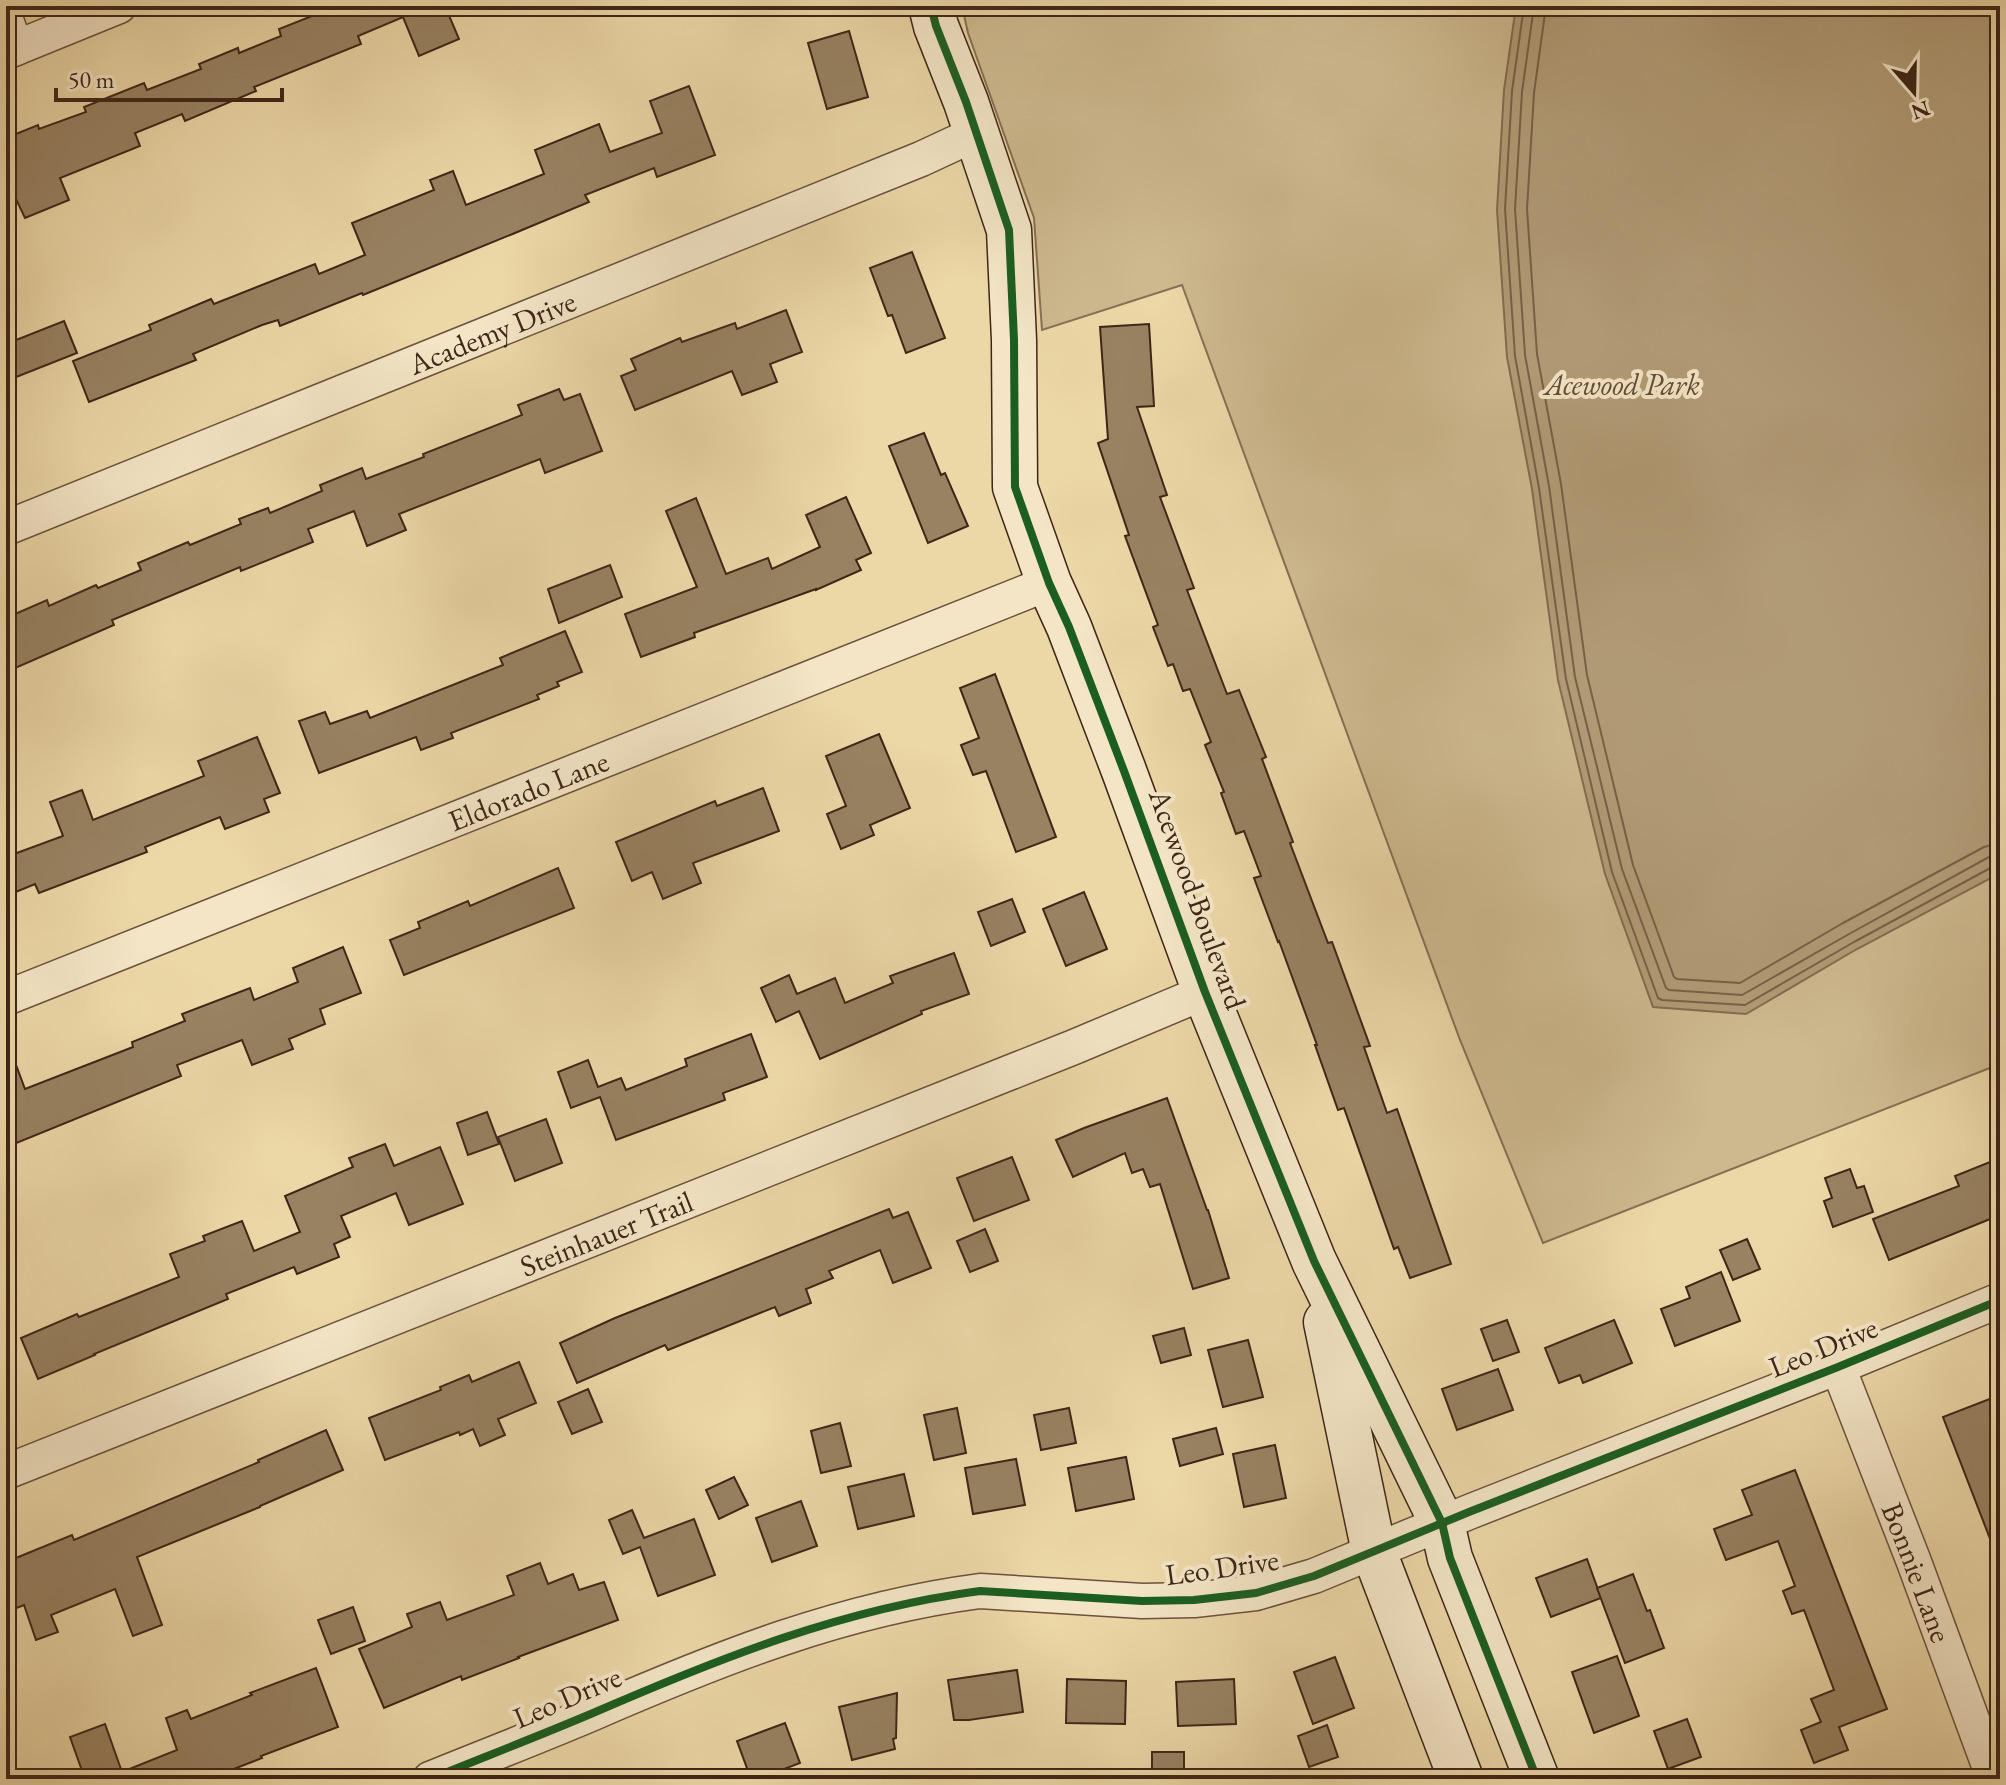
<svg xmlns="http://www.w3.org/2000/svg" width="2006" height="1785" font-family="'EB Garamond',serif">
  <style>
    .green { fill: #ceb98f; stroke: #867054; stroke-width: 2 }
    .water { fill: #b19b76; stroke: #836c50; stroke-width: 2 }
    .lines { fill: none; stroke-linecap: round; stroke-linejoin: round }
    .shore { stroke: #786047; stroke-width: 2 }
    .building { fill: #988262; stroke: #3e2618; stroke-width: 2 }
    .street-casing { stroke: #6a523c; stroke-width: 37 }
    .secondary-casing { stroke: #3e2618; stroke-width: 47 }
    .street { stroke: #f3e5c6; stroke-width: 34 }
    .secondary { stroke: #f3e5c6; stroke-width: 44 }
    .cycleway-casing { stroke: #f3e5c6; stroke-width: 13 }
    .cycleway { stroke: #1b5e20; stroke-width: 8 }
    .labels { text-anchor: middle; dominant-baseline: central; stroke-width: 8; stroke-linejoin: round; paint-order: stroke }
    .street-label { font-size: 30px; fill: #3e2618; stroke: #f3e5c6 }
    .park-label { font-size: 30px; font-style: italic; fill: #624b36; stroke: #f3e5c6 }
  </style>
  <rect width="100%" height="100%" fill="#ecd7a7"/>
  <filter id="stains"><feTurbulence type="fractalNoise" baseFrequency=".0025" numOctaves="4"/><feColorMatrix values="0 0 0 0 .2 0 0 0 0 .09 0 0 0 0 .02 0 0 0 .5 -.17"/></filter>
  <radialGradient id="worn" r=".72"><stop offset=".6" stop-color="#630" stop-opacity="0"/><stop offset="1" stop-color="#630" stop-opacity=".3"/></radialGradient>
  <!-- green -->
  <path class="green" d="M962,6H2000V1064L1543,1243L1460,1040L1182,285L1042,330L1034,218L968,33Z"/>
  <!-- water -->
  <path class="water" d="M1516,6H2000V871L1993,877L1857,949L1746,1014L1653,1007L1605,874L1558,680L1532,489L1507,357L1497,210L1504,90Z"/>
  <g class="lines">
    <!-- shore -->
    <g class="shore">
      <path d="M1524,6L1512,91L1505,209L1515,356L1539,488L1566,679L1612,872L1658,998L1662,1000L1745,1005L1854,942L1994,866H2000"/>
      <path d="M1534,6L1522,92L1515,209L1525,355L1549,486L1575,677L1622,869L1666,988L1669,990L1742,995L1849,934L1989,857L2000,856"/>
      <path d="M1546,6L1534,93L1527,209L1537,354L1561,484L1587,675L1633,865L1674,977L1677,979L1740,983L1843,923L1984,847L2000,843"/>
    </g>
  </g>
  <!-- building -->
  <g class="building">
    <path d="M337,6H445L459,39L419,56L403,17L358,36L361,44L254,87L256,91L185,121L182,114L135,133L140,146L60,178L69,200L25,218L16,199L6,204V138L38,125L39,129L86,112L84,107L144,83L147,90L201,69L199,64L238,48L239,53L281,36L279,29Z"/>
    <path d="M849,31L868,97L827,109L808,43Z"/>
    <path d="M689,86L715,155L657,177L654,168L585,195L589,202L515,233L363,295L362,293L280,326L278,320L262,325L193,354L196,360L89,402L73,361L151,330L149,325L211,299L214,304L315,264L319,274L365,255L352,223L434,190L430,180L453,171L466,205L544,174L535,150L599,124L610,152L662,133L650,101Z"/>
    <path d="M912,252L945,338L906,353L892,315L888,316L870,268Z"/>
    <path d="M786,310L802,352L770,364L777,382L742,395L732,371L635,410L621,376L636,370L631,359L680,338L682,342L735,323L737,329Z"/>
    <path d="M64,321L77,353L6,381V344Z"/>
    <path d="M1149,324L1154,406L1137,407L1167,495L1160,497L1194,588L1187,590L1227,694L1239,690L1266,757L1262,759L1293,842L1290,843L1328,943L1332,942L1370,1046L1364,1047L1387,1113L1397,1109L1451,1264L1410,1278L1398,1247L1394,1249L1344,1108L1338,1110L1315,1045H1317L1279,941L1278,942L1254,878L1261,876L1244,831L1236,834L1221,793L1224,792L1205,745L1211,742L1190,689L1183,691L1173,664L1168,666L1153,627L1158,625L1125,536L1129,535L1098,443L1108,439L1100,327Z"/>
    <path d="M559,389L564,400L580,394L602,451L545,473L540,459L399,514L406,530L367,546L354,511L308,529L313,542L241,571L240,567L112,620L114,625L6,672V618L47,600L49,606L96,585L98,588L141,570L138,563L188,542L190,545L241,524L239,519L268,508L270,513L322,491L320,485L362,468L366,479L424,457L423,454L522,415L518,405Z"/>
    <path d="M924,433L941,475L945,473L968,526L928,543L889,446Z"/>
    <path d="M846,497L871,553L856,560L861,570L816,590V589L694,633L695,637L641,657L625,614L697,587L666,511L696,498L726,574L768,558L772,569L820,547L806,515Z"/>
    <path d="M610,565L622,597L559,623L548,589Z"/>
    <path d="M565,631L582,672L557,682L559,686L537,695L539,699L451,733L453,738L421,750L416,737L319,773L299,721L325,712L330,724L367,711L370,718L503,665L500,658Z"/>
    <path d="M995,674L1056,837L1016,852L986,771L973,775L961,745L979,738L960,688Z"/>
    <path d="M879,734L910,808L870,825L874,835L841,849L827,814L846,806L826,756Z"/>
    <path d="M257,737L280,793L264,799L269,812L225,829L220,817L145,847L147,852L39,893L35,884L6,896V857L63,836L50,802L82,790L93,820L204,776L198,761Z"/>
    <path d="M763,788L779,831L693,863L701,883L663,899L652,872L632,881L616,842L715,801L717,806Z"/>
    <path d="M558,868L574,908L404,975L390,940L420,928L418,922L468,901L470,906Z"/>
    <path d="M1084,892L1107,949L1066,966L1043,909Z"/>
    <path d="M1012,899L1025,932L991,946L978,912Z"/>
    <path d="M343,947L361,993L320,1009L325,1024L289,1039L293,1049L252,1065L242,1040L177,1065L181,1076L14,1144L6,1123V1047L9,1046L25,1089L133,1047L132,1042L185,1021L182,1014L250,988L254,1000L298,982L293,968Z"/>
    <path d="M954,953L969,994L921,1011L922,1014L820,1059L799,1011L776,1022L761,988L789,975L797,994L835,978L845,1003L893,983L890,976Z"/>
    <path d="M751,1034L767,1077L723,1093L725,1100L616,1140L600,1097L571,1108L558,1072L588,1060L598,1087L621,1078L626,1090L687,1066L685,1059Z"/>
    <path d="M1167,1098L1207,1210H1208L1229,1278L1193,1289L1160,1184L1150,1187L1143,1169L1132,1173L1125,1153L1073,1177L1056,1140L1084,1128Z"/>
    <path d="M487,1112L499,1144L468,1155L457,1123Z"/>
    <path d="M546,1119L562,1163L515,1181L498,1137Z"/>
    <path d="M385,1144L394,1166L440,1147L463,1204L409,1225L396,1193L341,1216L350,1237L334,1244L339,1257L297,1274L294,1267L226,1294L228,1299L94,1354L95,1355L38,1379L21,1338L77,1314L79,1317L179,1277L170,1254L205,1241L203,1236L242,1221L254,1251L300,1232L285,1196L353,1167L349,1158Z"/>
    <path d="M1012,1157L1029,1200L974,1221L957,1178Z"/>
    <path d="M2000,1158V1215L1889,1260L1873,1219L1959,1186L1955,1176Z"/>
    <path d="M1850,1169L1857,1188L1864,1186L1873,1212L1833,1227L1824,1201L1832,1198L1825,1178Z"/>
    <path d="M889,1209L893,1218L908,1212L931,1268L893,1283L880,1250L829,1271L833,1278L806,1289L811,1303L779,1316L775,1307L668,1350L665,1345L577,1383L560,1343L615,1318Z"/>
    <path d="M985,1229L998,1261L970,1272L957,1241Z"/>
    <path d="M1747,1239L1760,1269L1733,1280L1720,1250Z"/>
    <path d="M1721,1272L1740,1321L1675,1346L1661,1309L1690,1298L1686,1287Z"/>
    <path d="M1507,1320L1519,1352L1493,1361L1481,1329Z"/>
    <path d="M1614,1320L1632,1363L1583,1383L1580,1375L1559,1383L1545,1348Z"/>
    <path d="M1184,1328L1191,1355L1161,1363L1153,1336Z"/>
    <path d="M1248,1340L1263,1397L1223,1407L1208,1350Z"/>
    <path d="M519,1362L536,1403L498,1419L505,1435L480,1446L473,1429L460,1435L459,1432L385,1460L369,1418L441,1390L440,1387L469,1375L472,1382Z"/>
    <path d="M1498,1369L1513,1410L1457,1430L1442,1389Z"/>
    <path d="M588,1389L602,1422L572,1434L558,1402Z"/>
    <path d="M2000,1395V1562H1999L1943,1417Z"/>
    <path d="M957,1408L966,1453L934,1460L924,1415Z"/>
    <path d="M1069,1408L1076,1443L1041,1450L1034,1415Z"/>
    <path d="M840,1423L851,1466L821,1473L811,1431Z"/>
    <path d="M1216,1428L1223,1454L1180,1466L1173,1439Z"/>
    <path d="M326,1430L343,1470L260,1506V1507L137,1557L162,1625L133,1636L115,1589L51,1615L58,1632L36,1640L24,1605L6,1612V1562L72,1535L74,1540L259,1462L258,1460Z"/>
    <path d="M1275,1445L1286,1498L1244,1507L1233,1454Z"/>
    <path d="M1126,1457L1134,1499L1076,1511L1068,1468Z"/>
    <path d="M1016,1459L1025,1505L973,1514L965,1468Z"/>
    <path d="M1795,1470L1887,1709L1839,1727L1848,1750L1814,1763L1801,1730L1821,1722L1811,1699L1834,1690L1804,1610L1792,1614L1783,1591L1795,1586L1778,1541L1726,1560L1714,1529L1752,1515L1742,1490Z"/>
    <path d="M904,1474L914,1516L858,1529L848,1487Z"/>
    <path d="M734,1477L748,1505L719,1519L706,1490Z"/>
    <path d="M801,1501L817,1546L772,1562L756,1518Z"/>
    <path d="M632,1510L644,1538L694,1519L715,1575L658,1596L640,1547L623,1554L609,1520Z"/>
    <path d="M1587,1559L1601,1598L1551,1617L1536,1578Z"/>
    <path d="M540,1563L548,1584L573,1574L579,1590L604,1582L618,1620L518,1657L519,1658L462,1680L461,1676L384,1708L359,1649L412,1627L407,1614L440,1602L447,1620L514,1595L507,1576Z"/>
    <path d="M1633,1574L1647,1611L1650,1610L1664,1648L1625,1663L1597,1588Z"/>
    <path d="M353,1607L365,1641L331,1654L318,1620Z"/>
    <path d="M1617,1656L1639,1716L1594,1733L1572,1672Z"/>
    <path d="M1335,1657L1354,1708L1313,1724L1294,1672Z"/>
    <path d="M316,1668L338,1727L261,1756L262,1758L208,1779H85L70,1737L105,1724L122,1772L177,1750L166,1718L187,1710L191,1719L252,1695L250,1693Z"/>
    <path d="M1017,1670L1023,1712L969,1720H954L948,1680Z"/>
    <path d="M1067,1679L1126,1681L1125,1724L1066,1723Z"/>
    <path d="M1234,1679L1236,1724L1178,1726L1176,1682Z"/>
    <path d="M897,1693L896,1738L893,1739L895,1749L852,1760L839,1707Z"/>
    <path d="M1687,1719L1701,1757L1668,1769L1654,1731Z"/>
    <path d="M785,1723L800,1763L758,1779H751L737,1741Z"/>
    <path d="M1327,1725L1338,1757L1309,1767L1298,1736Z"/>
    <rect x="1152" y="1752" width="32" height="27"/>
  </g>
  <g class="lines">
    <defs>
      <g id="street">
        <path d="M6,20L16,48"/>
        <path d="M6,52L119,6"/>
        <path id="s1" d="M6,528L921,159L977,133"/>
        <path id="s2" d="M6,998L1049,583"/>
        <path id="s3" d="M1838,1367L1914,1562L1994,1779"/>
        <path id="s4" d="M6,1472L1074,1047L1205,992"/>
        <path d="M430,1779C484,1757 539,1736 593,1713C720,1658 842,1609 980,1591L1142,1601L1194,1600L1256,1593L1314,1576L1469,1512L1838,1367L2000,1300"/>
      </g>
      <g id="secondary">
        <path d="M931,6L936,26L966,102L1009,230L1014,340L1015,487L1049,583L1069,627L1124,771L1205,992L1314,1261L1442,1523L1450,1558L1537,1779"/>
        <path d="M1326,1322L1374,1552L1461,1779"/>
      </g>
    </defs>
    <!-- street casing -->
    <use href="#street" class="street-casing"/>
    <!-- secondary casing -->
    <use href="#secondary" class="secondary-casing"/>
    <!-- street -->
    <use href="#street" class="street"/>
    <!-- secondary -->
    <use href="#secondary" class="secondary"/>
    <defs>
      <g id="cycleway">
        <path d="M931,6L936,26L966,102L1009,230L1014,340L1015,487L1049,583L1069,627L1124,771L1205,992L1314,1261L1442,1523L1450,1558L1537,1779"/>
        <path d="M430,1779C484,1757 539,1736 593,1713C720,1658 842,1609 980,1591L1142,1601L1194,1600L1256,1593L1314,1576L1469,1512L1838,1367L2000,1300"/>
      </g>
    </defs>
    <!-- cycleway casing -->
    <use href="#cycleway" class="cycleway-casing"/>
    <!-- cycleway -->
    <use href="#cycleway" class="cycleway"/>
  </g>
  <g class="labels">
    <!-- street labels -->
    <g class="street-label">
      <text stroke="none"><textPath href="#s1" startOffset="524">Academy Drive</textPath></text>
      <text stroke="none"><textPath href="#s2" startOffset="562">Eldorado Lane</textPath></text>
      <text transform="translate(1198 899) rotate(70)">Acewood Boulevard</text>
      <text stroke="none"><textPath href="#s4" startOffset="646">Steinhauer Trail</textPath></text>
      <text transform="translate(1823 1347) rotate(-22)">Leo Drive</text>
      <text transform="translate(1222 1567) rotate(-8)">Leo Drive</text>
      <text stroke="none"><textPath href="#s3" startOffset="220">Bonnie Lane</textPath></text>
      <text transform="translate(567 1697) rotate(-23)">Leo Drive</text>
    </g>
    <!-- park labels -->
    <g class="park-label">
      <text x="1622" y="384">Acewood Park</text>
    </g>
  </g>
  <!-- margin -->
  <rect width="2006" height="1785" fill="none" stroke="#ecd7a7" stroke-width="32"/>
  <rect x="8" y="8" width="1990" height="1769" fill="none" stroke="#3e2618" stroke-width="4"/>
  <rect x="16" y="16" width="1974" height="1753" fill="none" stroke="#3e2618" stroke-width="2"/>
  <!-- north arrow -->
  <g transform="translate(1914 92) rotate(160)" stroke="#f3e5c6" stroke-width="6" paint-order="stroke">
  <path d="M0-6L14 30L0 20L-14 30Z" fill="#3e2618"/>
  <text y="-12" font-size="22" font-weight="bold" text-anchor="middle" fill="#3e2618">N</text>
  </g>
  <!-- scale -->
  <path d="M56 88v12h226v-12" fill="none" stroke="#3e2618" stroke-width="4"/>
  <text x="68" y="88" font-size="24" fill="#3e2618" stroke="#f3e5c6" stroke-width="6" paint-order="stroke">50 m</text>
  <rect width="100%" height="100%" filter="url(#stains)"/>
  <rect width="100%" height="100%" fill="url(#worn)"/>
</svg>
